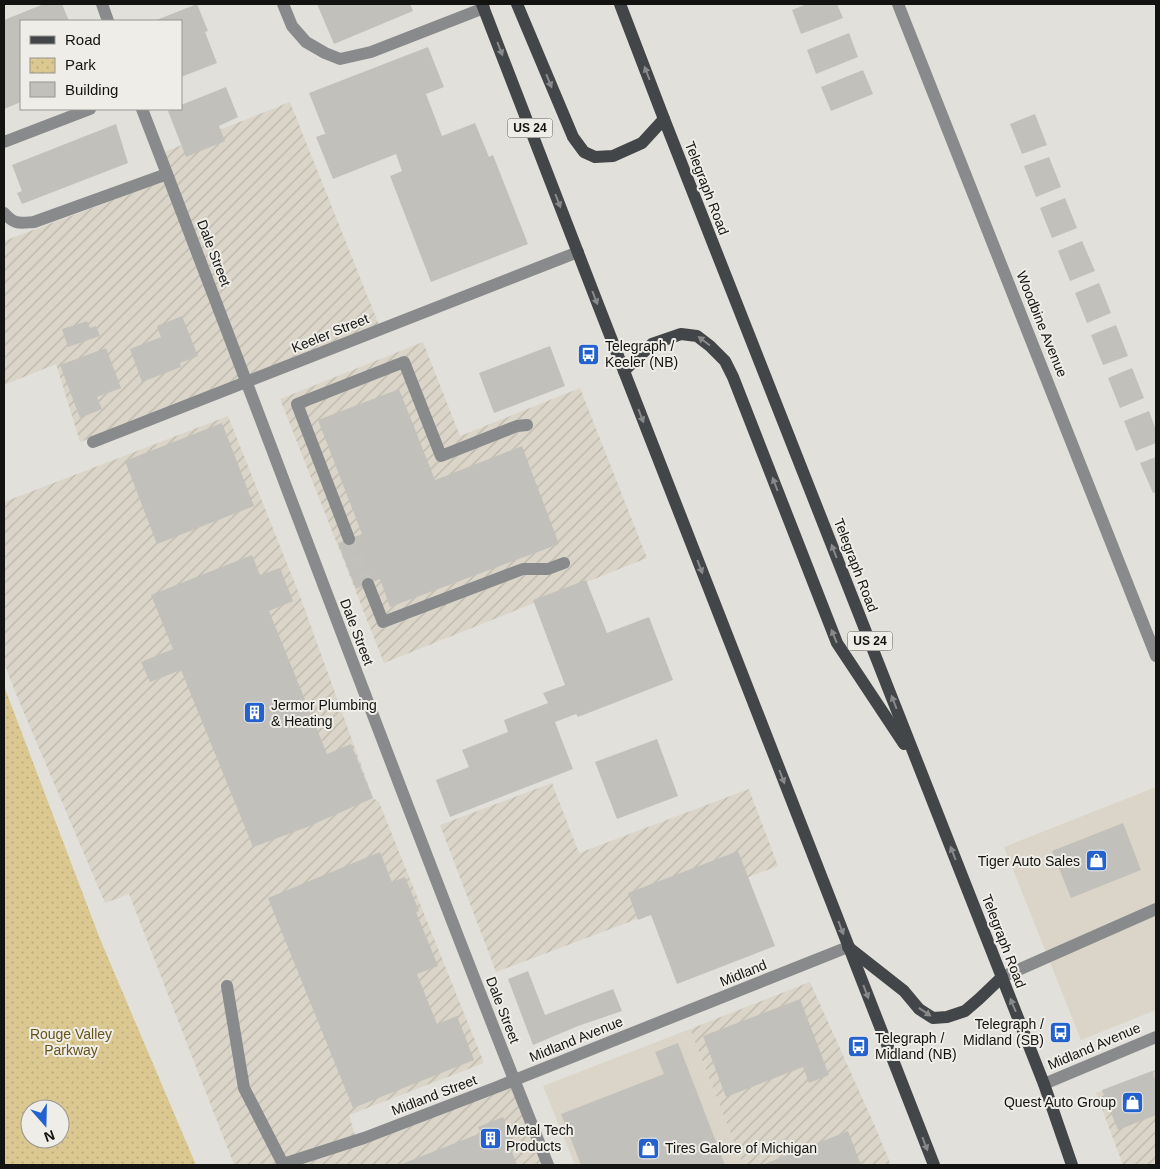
<svg xmlns="http://www.w3.org/2000/svg" width="1160" height="1169" font-family="Arial,sans-serif">
  <style>
    .built { fill: #dad5c8 }
    .industrial { fill: url(#industrial-furrows) }
    .park { fill: url(#park-dots); fill-rule: evenodd }
    .building { fill: #c2c0ba }
    .lines { fill: none; stroke-linecap: round; stroke-linejoin: round }
    .minor-tunnel { stroke: #c3c1bc; stroke-width: 12; stroke-dasharray: 12 6; stroke-linecap: butt }
    .minor { stroke: #898a8c; stroke-width: 12 }
    .major { stroke: #434649; stroke-width: 12 }
    .oneway { fill: #888988 }
    .labels { text-anchor: middle; dominant-baseline: central; stroke-width: 4; stroke-linejoin: round; paint-order: stroke }
    .shield { fill: #efede7; stroke: #555451; stroke-width: 1 }
    .shield-label { font-size: 12px; font-weight: bold; fill: #131311 }
    .street-label { font-size: 14px; fill: #131311; stroke: #efede7 }
    .poi-label { font-size: 14px; fill: #131311; stroke: #efede7; text-anchor: start }
    .park-label { font-size: 14px; fill: #67541b; stroke: #efede7 }
  </style>
  <defs>
    <pattern id="industrial-furrows" width="10" height="10" patternUnits="userSpaceOnUse" patternTransform="scale(1.25)"><rect width="10" height="10" fill="#dad5c8"/><path d="M-1 1l2-2M0 10L10 0M9 11l2-2" fill="none" stroke="#bab6ab"/></pattern>
    <pattern id="park-dots" width="8" height="8" patternUnits="userSpaceOnUse" patternTransform="scale(1.25)"><rect width="8" height="8" fill="#dbc890"/><path d="M2 2h.1M6 6h.1" fill="none" stroke="#bbab7b" stroke-width="1.8" stroke-linecap="round"/></pattern>
  </defs>
  <rect width="100%" height="100%" fill="#e2e0da"/>
  <!-- built -->
  <g class="built">
    <path d="M1156,787V1010L1081,1040L1004,847Z"/>
    <path d="M690,1029L743,1165H575L543,1086Z"/>
  </g>
  <!-- industrial -->
  <g class="industrial">
    <path d="M290,102L379,325L249,378L164,152Z"/>
    <path d="M164,181L242,379L80,442L56,364L4,385V241Z"/>
    <path d="M423,342L460,436L580,388L647,558L384,663L280,399Z"/>
    <path d="M228,416L300,596L373,798L379,802L484,1063L349,1115L357,1142L512,1085L544,1165H234L129,894L105,903L16,694L4,663V502Z"/>
    <path d="M552,783L579,853L749,789L778,866L496,972L440,825Z"/>
    <path d="M810,982L874,1124L891,1165H743L690,1029Z"/>
    <path d="M1156,1070V1165H1123L1096,1093Z"/>
  </g>
  <!-- park -->
  <path class="park" d="M4,686L100,939L196,1165H4ZM30,1109H60V1139H30Z"/>
  <!-- building -->
  <g class="building">
    <path d="M44,4H62L69,21H21V102L4,109V20Z"/>
    <path d="M197,4L208,31L205,32L217,63L181,77V21H154Z"/>
    <path d="M317,4H410L413,11L334,44Z"/>
    <path d="M807,4H837L843,18L801,34L792,10Z"/>
    <path d="M849,33L858,57L816,74L807,50Z"/>
    <path d="M428,47L444,87L426,94L442,136L475,123L489,157L493,155L528,244L431,282L390,176L402,171L396,154L333,179L316,137L327,133H325L309,93Z"/>
    <path d="M863,70L873,94L831,111L821,87Z"/>
    <path d="M226,87L238,117L219,126L225,141L186,157L168,111L173,109H181V105Z"/>
    <path d="M1035,114L1047,145L1022,154L1010,124Z"/>
    <path d="M116,124L128,163L22,204L17,193L22,191L12,165Z"/>
    <path d="M1049,157L1061,187L1036,197L1024,166Z"/>
    <path d="M1065,198L1077,228L1052,238L1040,208Z"/>
    <path d="M1082,241L1095,271L1070,281L1058,251Z"/>
    <path d="M1099,283L1111,313L1087,323L1075,293Z"/>
    <path d="M182,316L198,356L180,363L181,367L142,382L130,349L161,337L157,326Z"/>
    <path d="M87,321L90,328L96,326L100,336L68,347L62,329Z"/>
    <path d="M1116,325L1128,356L1103,365L1091,335Z"/>
    <path d="M550,346L565,386L494,413L479,373Z"/>
    <path d="M106,348L121,388L97,397L102,409L80,418L60,365Z"/>
    <path d="M1132,368L1144,398L1120,408L1108,378Z"/>
    <path d="M399,389L435,480L522,446L559,544L390,607L380,579L356,589L338,543L362,534L318,420Z"/>
    <path d="M1149,411L1156,430V443L1136,451L1124,421Z"/>
    <path d="M222,423L254,506L157,544L125,461Z"/>
    <path d="M1156,457V492L1153,493L1140,463Z"/>
    <path d="M252,555L260,575L280,568L293,601L269,611L327,754L351,744L373,798L307,827L253,847L181,670L150,682L141,662L173,649L151,595Z"/>
    <path d="M586,580L607,633L649,617L673,680L578,717L576,714L555,722L573,769L450,817L436,780L469,767L462,750L508,732L504,720L548,703L543,693L565,685L533,600Z"/>
    <path d="M657,739L678,796L617,819L595,762Z"/>
    <path d="M1123,823L1141,870L1071,898L1052,851Z"/>
    <path d="M738,851L775,946L677,984L651,915L638,920L628,893Z"/>
    <path d="M380,852L392,882L405,877L419,911L416,912L438,966L417,974L437,1024L457,1016L474,1060L353,1108L268,898Z"/>
    <path d="M528,971L545,1015L613,989L622,1011L578,1026L533,1045L508,979Z"/>
    <path d="M800,999L829,1075L809,1083L803,1067L726,1097L703,1036Z"/>
    <path d="M678,1043L725,1165H581L561,1114L664,1074L655,1052Z"/>
    <path d="M1152,1071L1156,1082V1115L1118,1130L1102,1090Z"/>
    <path d="M503,1117L513,1142L509,1144L517,1165H399L481,1133L478,1127Z"/>
    <path d="M848,1131L861,1165H762Z"/>
  </g>
  <g class="lines">
    <!-- minor-tunnel -->
    <path class="minor-tunnel" d="M349,539L368,584"/>
    <!-- minor -->
    <g class="minor">
      <path d="M102,4L108,21"/>
      <path d="M283,4L292,26L306,42L325,53L340,59L371,52L484,8"/>
      <path d="M898,4L1156,656"/>
      <path d="M142,109C278,461 408,815 548,1165"/>
      <path d="M4,142L90,109"/>
      <path d="M4,213C15,225 19,223 34,222L167,174"/>
      <path d="M93,442C255,380 416,314 578,252"/>
      <path d="M349,539L297,404L404,362L441,456L517,426L527,425"/>
      <path d="M368,584L383,622L523,569H548L564,563"/>
      <path d="M1002,977L1156,909"/>
      <path d="M227,986L244,1088L283,1164L364,1138L497,1087L848,947"/>
      <path d="M1044,1084L1156,1037"/>
    </g>
    <!-- major -->
    <g class="major">
      <path d="M482,4L597,302L934,1165"/>
      <path d="M517,4L573,137L584,152L595,157L613,156L642,143L664,119"/>
      <path d="M620,4L664,119L1044,1084L1072,1165"/>
      <path d="M624,371L652,344L681,334L697,336L710,346L725,361L733,377L837,643L904,744"/>
      <path d="M848,947L904,991L919,1009L933,1018L947,1017L965,1011L979,999L1002,977"/>
    </g>
  </g>
  <!-- one-way arrows -->
  <defs><path id="oneway-solid" d="M-6-.8H1V-3.2L6.5 0L1 3.2V.8H-6Z" transform="scale(1.25)"/></defs>
  <g class="oneway">
    <use href="#oneway-solid" transform="translate(500 49) rotate(69)"/>
    <use href="#oneway-solid" transform="translate(647 73) rotate(-111)"/>
    <use href="#oneway-solid" transform="translate(549 81) rotate(68)"/>
    <use href="#oneway-solid" transform="translate(558 201) rotate(69)"/>
    <use href="#oneway-solid" transform="translate(595 298) rotate(69)"/>
    <use href="#oneway-solid" transform="translate(704 341) rotate(-143)"/>
    <use href="#oneway-solid" transform="translate(641 416) rotate(69)"/>
    <use href="#oneway-solid" transform="translate(775 484) rotate(-111)"/>
    <use href="#oneway-solid" transform="translate(834 551) rotate(-111)"/>
    <use href="#oneway-solid" transform="translate(700 567) rotate(69)"/>
    <use href="#oneway-solid" transform="translate(834 636) rotate(-112)"/>
    <use href="#oneway-solid" transform="translate(894 702) rotate(-111)"/>
    <use href="#oneway-solid" transform="translate(782 777) rotate(69)"/>
    <use href="#oneway-solid" transform="translate(953 853) rotate(-111)"/>
    <use href="#oneway-solid" transform="translate(841 928) rotate(69)"/>
    <use href="#oneway-solid" transform="translate(866 992) rotate(69)"/>
    <use href="#oneway-solid" transform="translate(1013 1005) rotate(-112)"/>
    <use href="#oneway-solid" transform="translate(925 1012) rotate(34)"/>
    <use href="#oneway-solid" transform="translate(925 1144) rotate(69)"/>
  </g>
  <!-- icons -->
  <defs>
    <symbol id="bus-square" viewBox="-11 -11 22 22"><rect x="-9" y="-9" width="18" height="18" rx="4" fill="#2261ce" stroke="#efede7"/><path d="M-5-6H5V4H4V6H2V4H-2V6H-4V4H-5ZM-3.5-4V0h7V-4ZM-3.5 1.2v1.5H-2V1.2ZM2 1.2v1.5H3.5V1.2Z" fill="#fff"/></symbol>
    <symbol id="building-square" viewBox="-11 -11 22 22"><rect x="-9" y="-9" width="18" height="18" rx="4" fill="#2261ce" stroke="#efede7"/><path d="M-4-6H4V6H1V3H-1V6H-4ZM-2.5-4.3h1.7v1.8h-1.7ZM.8-4.3h1.7v1.8H.8ZM-2.5-1h1.7V.8h-1.7ZM.8-1h1.7V.8H.8Z" fill="#fff"/></symbol>
    <symbol id="shop-square" viewBox="-11 -11 22 22"><rect x="-9" y="-9" width="18" height="18" rx="4" fill="#2261ce" stroke="#efede7"/><path d="M-5-2.5h2.3a2.7 3.5 0 0 1 5.4 0H5L5.5 6h-11ZM-1.5-2.5h3a1.5 2.3 0 0 0-3 0Z" fill="#fff"/></symbol>
  </defs>
  <g fill-rule="evenodd">
    <use href="#bus-square" x="576" y="342" width="25" height="25"/>
    <use href="#building-square" x="242" y="700" width="25" height="25"/>
    <use href="#shop-square" x="1084" y="848" width="25" height="25"/>
    <use href="#bus-square" x="1048" y="1020" width="25" height="25"/>
    <use href="#bus-square" x="846" y="1034" width="25" height="25"/>
    <use href="#shop-square" x="1120" y="1090" width="25" height="25"/>
    <use href="#building-square" x="478" y="1126" width="25" height="25"/>
    <use href="#shop-square" x="636" y="1136" width="25" height="25"/>
  </g>
  <g class="labels">
    <!-- shield labels -->
    <g class="shield">
      <rect x="507.5" y="118.5" width="45" height="19" rx="4"/>
      <rect x="847.5" y="631.5" width="45" height="19" rx="4"/>
    </g>
    <g class="shield-label">
      <text x="530" y="128">US 24</text>
      <text x="870" y="641">US 24</text>
    </g>
    <!-- street labels -->
    <g class="street-label">
      <text transform="translate(707 188) rotate(69)">Telegraph Road</text>
      <text transform="translate(214 253) rotate(69)">Dale Street</text>
      <text transform="translate(1042 324) rotate(68)">Woodbine Avenue</text>
      <text transform="translate(330 333) rotate(-22)">Keeler Street</text>
      <text transform="translate(856 565) rotate(69)">Telegraph Road</text>
      <text transform="translate(357 632) rotate(69)">Dale Street</text>
      <text transform="translate(1004 941) rotate(69)">Telegraph Road</text>
      <text transform="translate(743 973) rotate(-22)">Midland</text>
      <text transform="translate(503 1010) rotate(69)">Dale Street</text>
      <text transform="translate(576 1039) rotate(-22)">Midland Avenue</text>
      <text transform="translate(1094 1046) rotate(-23)">Midland Avenue</text>
      <text transform="translate(434 1095) rotate(-21)">Midland Street</text>
    </g>
    <!-- poi labels -->
    <g class="poi-label">
      <text x="605" y="346">Telegraph /<tspan x="605" dy="16">Keeler (NB)</tspan></text>
      <text x="271" y="705">Jermor Plumbing<tspan x="271" dy="16">&amp; Heating</tspan></text>
      <text x="1080" y="861" text-anchor="end">Tiger Auto Sales</text>
      <text x="1044" y="1024" text-anchor="end">Telegraph /<tspan x="1044" dy="16">Midland (SB)</tspan></text>
      <text x="875" y="1038">Telegraph /<tspan x="875" dy="16">Midland (NB)</tspan></text>
      <text x="1116" y="1102" text-anchor="end">Quest Auto Group</text>
      <text x="506" y="1130">Metal Tech<tspan x="506" dy="16">Products</tspan></text>
      <text x="665" y="1148">Tires Galore of Michigan</text>
    </g>
    <!-- park labels -->
    <g class="park-label">
      <text x="71" y="1034">Rouge Valley<tspan x="71" dy="16">Parkway</tspan></text>
    </g>
  </g>
  <!-- border -->
  <rect width="1160" height="1169" fill="none" stroke="#131311" stroke-width="10"/>
  <!-- legend -->
  <rect x="20" y="20" width="162" height="90" fill="#efede7" stroke="#979691"/>
  <rect x="30" y="36" width="25" height="8" fill="#434649" stroke="#979691"/>
  <text x="65" y="45" font-size="15" fill="#131311">Road</text>
  <rect x="30" y="58" width="25" height="15" fill="url(#park-dots)" stroke="#979691"/>
  <text x="65" y="70" font-size="15" fill="#131311">Park</text>
  <rect x="30" y="82" width="25" height="15" fill="#c2c0ba" stroke="#979691"/>
  <text x="65" y="95" font-size="15" fill="#131311">Building</text>
  <!-- north arrow -->
  <g transform="translate(45 1124) rotate(160)"><circle r="24" fill="#efede7" stroke="#979691"/>
  <path d="M0-4L9 19L0 12L-9 19Z" fill="#2261ce"/>
  <text y="-8" font-size="14" font-weight="bold" text-anchor="middle" fill="#131311">N</text>
  </g>
</svg>
